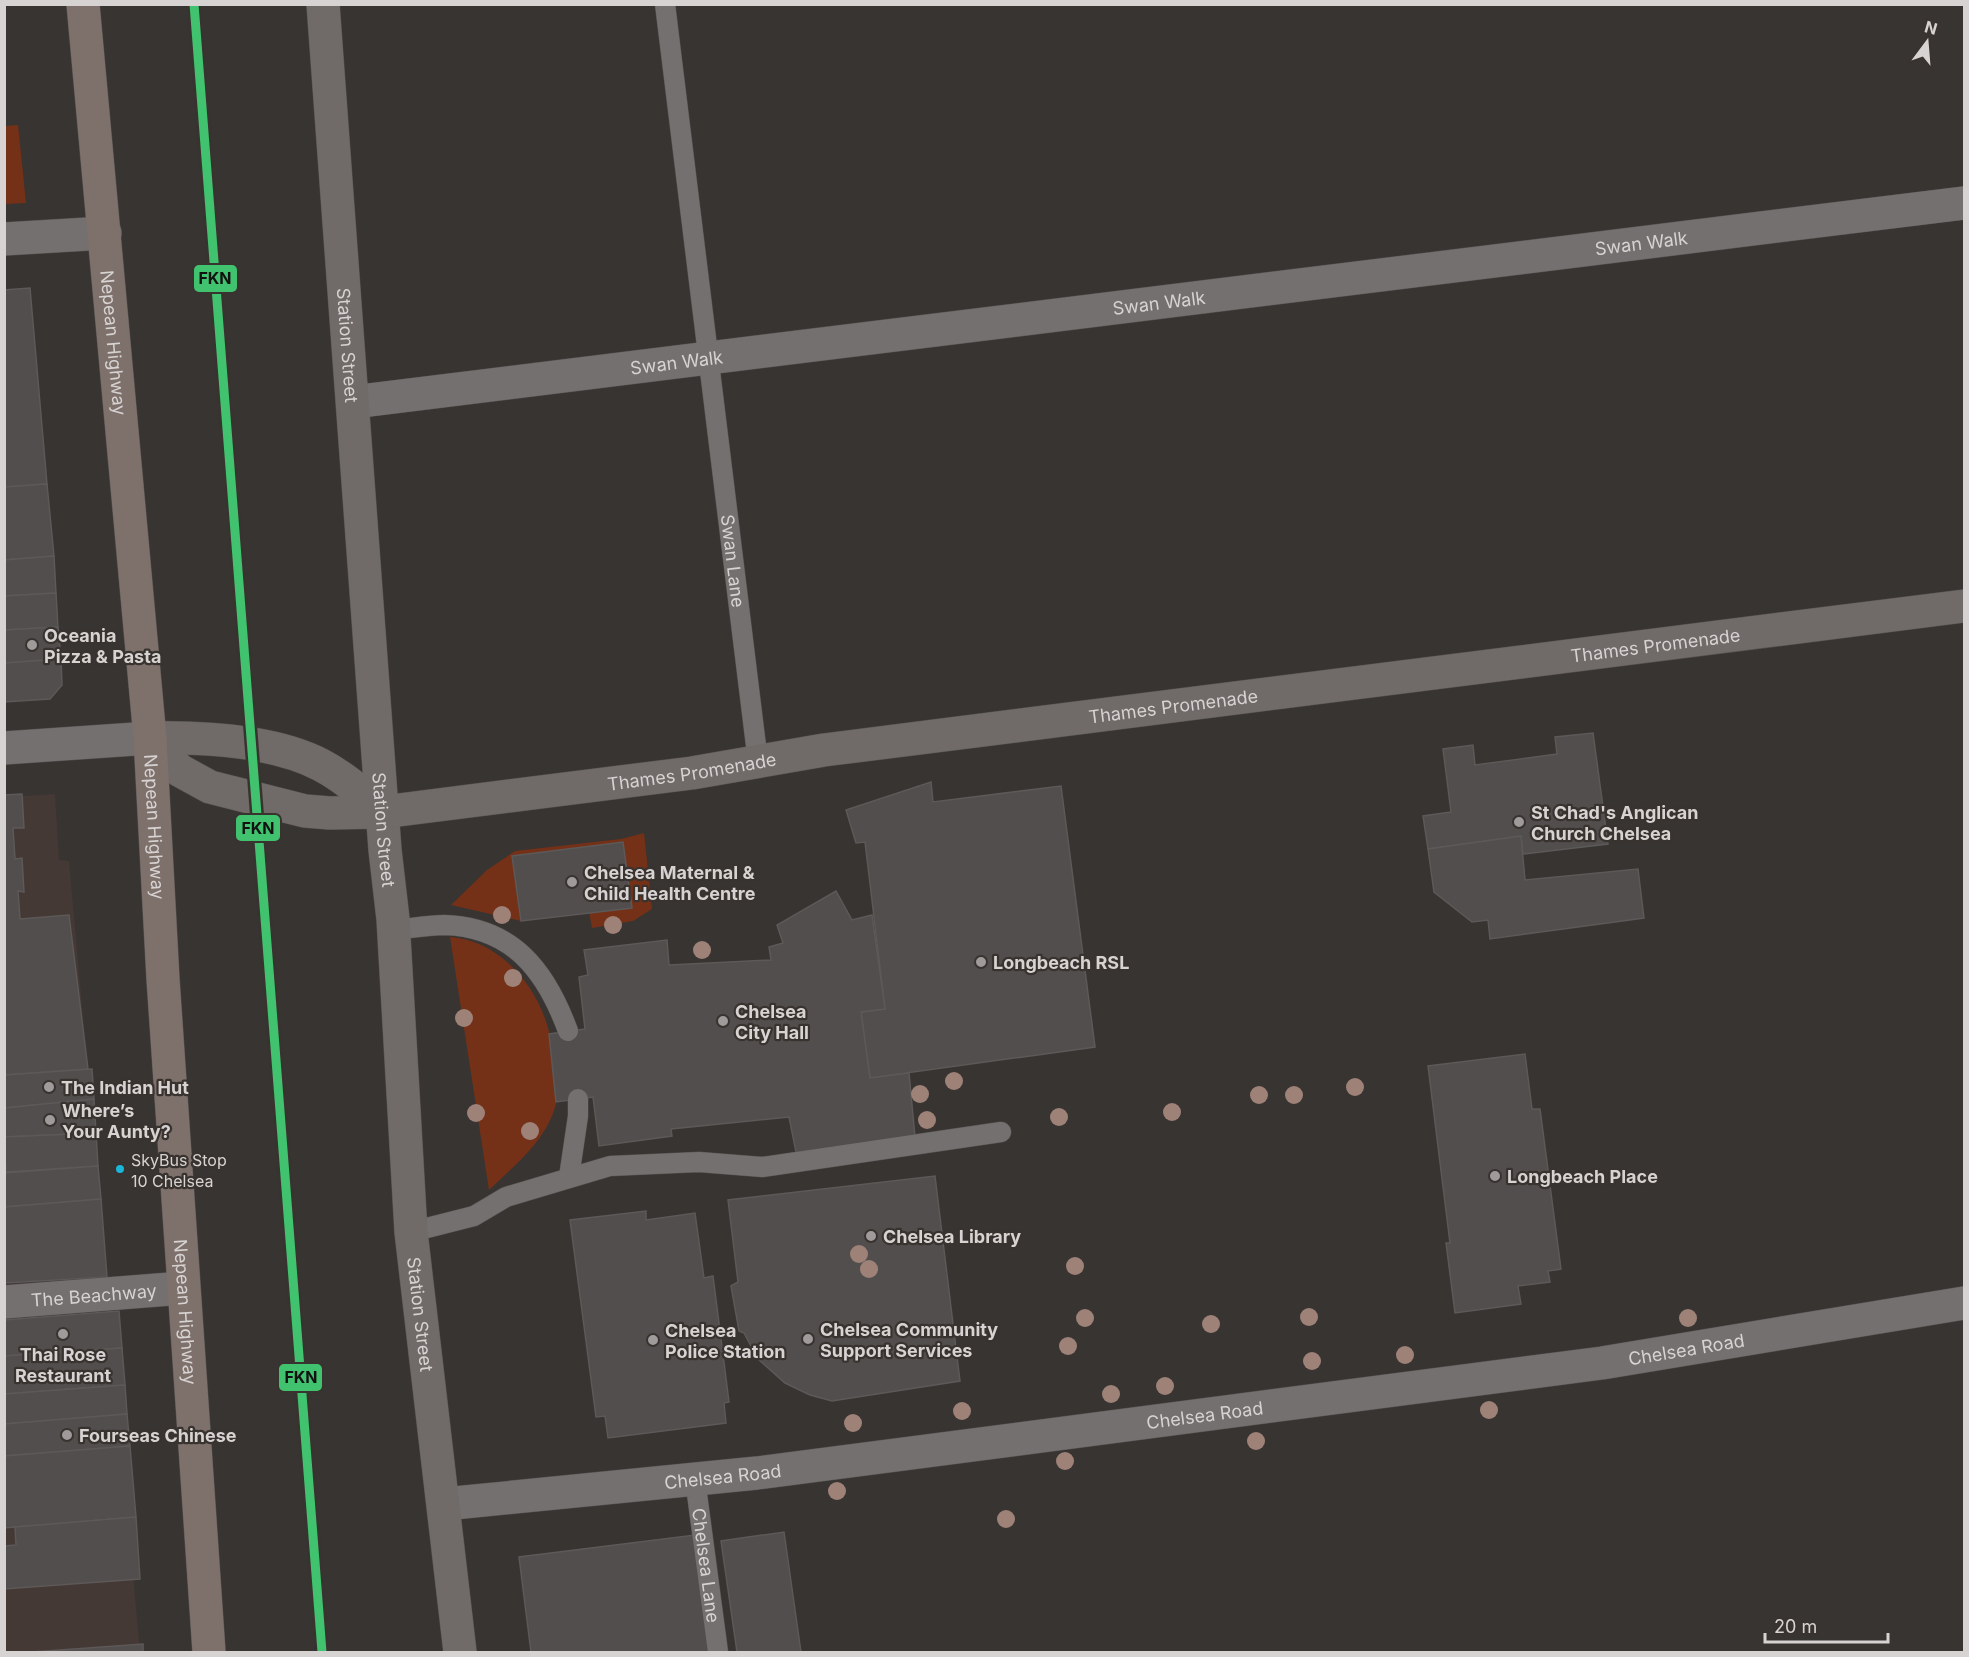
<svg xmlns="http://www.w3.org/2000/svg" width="1969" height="1657" font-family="Inter,sans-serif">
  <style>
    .built { fill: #453935 }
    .green { fill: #753117 }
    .building { fill: #514e4d; stroke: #5c5958; stroke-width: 1.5 }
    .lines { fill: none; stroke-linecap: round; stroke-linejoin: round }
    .lane-casing { stroke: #53504f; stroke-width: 21 }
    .street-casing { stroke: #53504f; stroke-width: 34 }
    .secondary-casing { stroke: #53504f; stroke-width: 34 }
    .highway-casing { stroke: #53504f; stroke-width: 34 }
    .lane { stroke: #73706f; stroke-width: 20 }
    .street { stroke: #73706f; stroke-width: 33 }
    .secondary { stroke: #706a68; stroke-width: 33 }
    .highway { stroke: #7e706b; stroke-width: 33 }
    .rail-1-casing { stroke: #393330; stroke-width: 14 }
    .rail-1 { stroke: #41c26e; stroke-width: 9 }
    .tree { fill: #9e8278 }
    .poi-dot { fill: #9f9b9a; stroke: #393330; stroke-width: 2 }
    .bus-dot { fill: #1ab6d8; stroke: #393330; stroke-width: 2 }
    .labels { text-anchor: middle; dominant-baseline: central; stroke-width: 4.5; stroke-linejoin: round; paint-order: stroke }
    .bus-label { font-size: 16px; fill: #d7d3d2; stroke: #393330; text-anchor: start }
    .street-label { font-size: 18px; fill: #d7d3d2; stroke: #393330 }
    .poi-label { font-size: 18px; font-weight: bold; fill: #d7d3d2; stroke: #393330; text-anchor: start }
    .line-badge { stroke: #393330; stroke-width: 2 }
    .pale-badge-label { font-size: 16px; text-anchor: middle; font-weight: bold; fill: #111 }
  </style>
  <rect width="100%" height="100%" fill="#373432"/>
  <!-- built -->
  <path class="built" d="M55,794L59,860L69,861L140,1652H5V797Z"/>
  <!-- green -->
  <g class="green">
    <path d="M18,125L26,203L5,204V126Z"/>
    <path d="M644,833L652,909L633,921L592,928L589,912L631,907L623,842L512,856L521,921L451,905L487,870L515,851L621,839Z"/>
    <path d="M450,937C500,940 540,988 550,1036C552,1046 552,1057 553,1068C554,1079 558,1094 556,1104C547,1140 515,1165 489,1190Z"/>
  </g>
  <!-- building -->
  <g class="building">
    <path d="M30,288L47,484L4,487V290Z"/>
    <path d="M47,484L54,556L4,560V487Z"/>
    <path d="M54,556L56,593L4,596V560Z"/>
    <path d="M56,593L58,627L4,630V596Z"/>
    <path d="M58,627L61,659L4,663V630Z"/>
    <path d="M61,659L62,685L50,699L4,702V663Z"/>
    <path d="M1593,733L1608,844L1523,854L1521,836L1428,849L1423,816L1451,812L1443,749L1473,745L1475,765L1557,754L1555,737Z"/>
    <path d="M931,782L933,802L1061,786L1095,1047L870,1078L861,1012L885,1009L865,842L856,843L846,810Z"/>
    <path d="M22,794L24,828H13L15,859L22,858L24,892L18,891L20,919L69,915L88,1069L4,1075V795Z"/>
    <path d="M1521,836L1525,880L1638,869L1644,918L1490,939L1488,920L1472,922L1434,892L1428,849Z"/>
    <path d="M623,842L632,908L521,921L512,856Z"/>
    <path d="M836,891L852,920L872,915L885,1009L861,1012L870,1078L909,1073L915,1137L796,1152L789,1117L671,1129L672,1136L599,1146L593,1097L556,1102L549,1034L585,1029L579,977L588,975L584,950L667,940L669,965L771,960L769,947L783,943L777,925Z"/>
    <path d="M1525,1054L1532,1109H1540L1561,1269L1548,1271L1550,1282L1518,1286L1521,1304L1455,1313L1446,1243H1450L1428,1066Z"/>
    <path d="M92,1069L94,1099L4,1108V1075Z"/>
    <path d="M94,1099L96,1133L4,1137V1108Z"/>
    <path d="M96,1133L98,1166L6,1172L4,1137Z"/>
    <path d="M98,1166L101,1199L4,1207V1173Z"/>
    <path d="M935,1176L960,1381L832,1401L810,1395L785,1383L758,1359L744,1333L739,1331L731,1286L738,1282L728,1200Z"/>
    <path d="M101,1199L107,1277L4,1283V1207Z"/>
    <path d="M646,1211V1220L695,1213L704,1278L713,1276L729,1402L724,1403L726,1423L608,1438L605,1416L596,1417L570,1220Z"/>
    <path d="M119,1311L122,1348L4,1356V1320Z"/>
    <path d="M122,1348L125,1385L4,1394V1356Z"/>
    <path d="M125,1385L127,1414L4,1424V1394Z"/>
    <path d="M127,1414L130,1446L4,1456V1424Z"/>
    <path d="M130,1446L136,1517L4,1528V1456Z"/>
    <path d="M136,1517L140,1579L4,1589V1546L16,1545L15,1527Z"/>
    <path d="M784,1532L801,1652H737L721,1541Z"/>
    <path d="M695,1535L709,1652H531L519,1557Z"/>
    <path d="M143,1644V1652H32Z"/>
  </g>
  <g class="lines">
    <defs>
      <g id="lane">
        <path id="s1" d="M665,4L758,762"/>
        <path d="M393,930C409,929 427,925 444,925C513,927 546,971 568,1031"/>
        <path d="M569,1177L578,1116V1099"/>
        <path d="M411,1232L474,1216L506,1197L610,1166L699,1162L762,1167L1001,1132"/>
        <path id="s2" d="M695,1479L718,1652"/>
      </g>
      <g id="street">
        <path d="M4,239L105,233"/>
        <path id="s3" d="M353,402L1964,203"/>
        <path d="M4,748L150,738"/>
        <path id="s4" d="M4,1302L183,1288"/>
        <path id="s5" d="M444,1504L757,1473L1602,1363L1964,1303"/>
      </g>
      <g id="secondary">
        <path id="s6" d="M323,4L385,850L393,919L411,1232L460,1652"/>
        <path id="s7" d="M150,738L179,770L210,787L305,811L330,813L383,812L692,773L824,750L1964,606"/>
        <path d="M150,738C202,737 273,740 321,765C344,777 363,794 383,812"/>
      </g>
      <g id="highway">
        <path id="s8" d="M83,4L150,738L163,979L209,1652"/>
      </g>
    </defs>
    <!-- lane casing -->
    <use href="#lane" class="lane-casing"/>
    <!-- street casing -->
    <use href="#street" class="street-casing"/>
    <!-- secondary casing -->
    <use href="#secondary" class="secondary-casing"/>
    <!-- highway casing -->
    <use href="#highway" class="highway-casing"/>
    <!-- lane -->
    <use href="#lane" class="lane"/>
    <!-- street -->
    <use href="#street" class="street"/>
    <!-- secondary -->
    <use href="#secondary" class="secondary"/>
    <!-- highway -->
    <use href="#highway" class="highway"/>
    <defs>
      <path id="rail-1" d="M194,4L322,1652"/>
    </defs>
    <!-- rail-1 casing -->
    <use href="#rail-1" class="rail-1-casing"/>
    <!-- rail-1 -->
    <use href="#rail-1" class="rail-1"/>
  </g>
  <!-- trees -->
  <g class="tree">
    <circle cx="502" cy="915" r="9"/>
    <circle cx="613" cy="925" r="9"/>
    <circle cx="702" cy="950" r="9"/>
    <circle cx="513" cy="978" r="9"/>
    <circle cx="464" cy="1018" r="9"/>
    <circle cx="954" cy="1081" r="9"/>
    <circle cx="1355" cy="1087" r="9"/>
    <circle cx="920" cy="1094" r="9"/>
    <circle cx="1259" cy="1095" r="9"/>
    <circle cx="1294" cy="1095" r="9"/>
    <circle cx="1172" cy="1112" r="9"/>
    <circle cx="476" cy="1113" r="9"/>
    <circle cx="1059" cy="1117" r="9"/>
    <circle cx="927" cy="1120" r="9"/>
    <circle cx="530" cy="1131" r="9"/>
    <circle cx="859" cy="1254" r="9"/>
    <circle cx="1075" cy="1266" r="9"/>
    <circle cx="869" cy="1269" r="9"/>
    <circle cx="1309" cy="1317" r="9"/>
    <circle cx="1085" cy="1318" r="9"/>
    <circle cx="1688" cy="1318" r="9"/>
    <circle cx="1211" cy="1324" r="9"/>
    <circle cx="1068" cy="1346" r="9"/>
    <circle cx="1405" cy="1355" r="9"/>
    <circle cx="1312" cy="1361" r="9"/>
    <circle cx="1165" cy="1386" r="9"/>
    <circle cx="1111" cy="1394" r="9"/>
    <circle cx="1489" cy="1410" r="9"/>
    <circle cx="962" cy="1411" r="9"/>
    <circle cx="853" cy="1423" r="9"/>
    <circle cx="1256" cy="1441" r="9"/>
    <circle cx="1065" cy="1461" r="9"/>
    <circle cx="837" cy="1491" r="9"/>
    <circle cx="1006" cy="1519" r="9"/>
  </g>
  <!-- markers -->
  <g class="poi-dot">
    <circle cx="32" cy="645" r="6"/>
    <circle cx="1519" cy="822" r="6"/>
    <circle cx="572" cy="882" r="6"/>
    <circle cx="981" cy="962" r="6"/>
    <circle cx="723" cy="1021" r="6"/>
    <circle cx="49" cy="1087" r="6"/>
    <circle cx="50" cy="1120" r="6"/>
    <circle cx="1495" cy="1176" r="6"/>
    <circle cx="871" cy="1236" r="6"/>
    <circle cx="63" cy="1334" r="6"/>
    <circle cx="808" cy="1339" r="6"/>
    <circle cx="653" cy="1340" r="6"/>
    <circle cx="67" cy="1435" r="6"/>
  </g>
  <circle class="bus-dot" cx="120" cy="1169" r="5"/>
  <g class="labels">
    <!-- bus labels -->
    <g class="bus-label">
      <text x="131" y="1160">SkyBus Stop<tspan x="131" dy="21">10 Chelsea</tspan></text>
    </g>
    <!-- street labels -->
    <g class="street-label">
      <text stroke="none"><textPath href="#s3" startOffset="1298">Swan Walk</textPath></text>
      <text stroke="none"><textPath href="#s3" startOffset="812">Swan Walk</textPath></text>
      <text stroke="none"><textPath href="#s8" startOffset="340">Nepean Highway</textPath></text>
      <text stroke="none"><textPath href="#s6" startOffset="342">Station Street</textPath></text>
      <text stroke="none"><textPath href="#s3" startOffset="326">Swan Walk</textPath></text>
      <text stroke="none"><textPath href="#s1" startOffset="561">Swan Lane</textPath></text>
      <text stroke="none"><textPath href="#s7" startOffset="1538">Thames Promenade</textPath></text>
      <text stroke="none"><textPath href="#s7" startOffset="1052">Thames Promenade</textPath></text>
      <text stroke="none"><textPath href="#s7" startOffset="566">Thames Promenade</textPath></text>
      <text stroke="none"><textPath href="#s8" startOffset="826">Nepean Highway</textPath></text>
      <text stroke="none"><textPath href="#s6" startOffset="828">Station Street</textPath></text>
      <text stroke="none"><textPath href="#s4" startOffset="90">The Beachway</textPath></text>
      <text stroke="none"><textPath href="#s8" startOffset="1312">Nepean Highway</textPath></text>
      <text stroke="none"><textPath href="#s6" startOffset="1314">Station Street</textPath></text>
      <text stroke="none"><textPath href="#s5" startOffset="1252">Chelsea Road</textPath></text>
      <text stroke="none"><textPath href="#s5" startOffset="766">Chelsea Road</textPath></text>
      <text stroke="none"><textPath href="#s5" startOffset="280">Chelsea Road</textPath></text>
      <text stroke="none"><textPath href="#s2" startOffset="87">Chelsea Lane</textPath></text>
    </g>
    <!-- poi labels -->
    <g class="poi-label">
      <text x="44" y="635">Oceania<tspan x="44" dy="21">Pizza &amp; Pasta</tspan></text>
      <text x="1531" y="812">St Chad's Anglican<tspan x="1531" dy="21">Church Chelsea</tspan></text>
      <text x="584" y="872">Chelsea Maternal &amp;<tspan x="584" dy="21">Child Health Centre</tspan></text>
      <text x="993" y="962">Longbeach RSL</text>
      <text x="735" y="1011">Chelsea<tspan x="735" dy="21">City Hall</tspan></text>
      <text x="61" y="1087">The Indian Hut</text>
      <text x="62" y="1110">Where’s<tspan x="62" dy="21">Your Aunty?</tspan></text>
      <text x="1507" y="1176">Longbeach Place</text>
      <text x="883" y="1236">Chelsea Library</text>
      <text x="820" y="1329">Chelsea Community<tspan x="820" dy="21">Support Services</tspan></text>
      <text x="665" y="1330">Chelsea<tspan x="665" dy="21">Police Station</tspan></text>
      <text x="63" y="1354" text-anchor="middle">Thai Rose<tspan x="63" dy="21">Restaurant</tspan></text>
      <text x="79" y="1435">Fourseas Chinese</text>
    </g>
  </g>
  <g class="line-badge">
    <rect x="193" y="264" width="45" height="29" rx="6" fill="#41c26e"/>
    <rect x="235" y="814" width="46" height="28" rx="6" fill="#41c26e"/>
    <rect x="278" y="1363" width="45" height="29" rx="6" fill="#41c26e"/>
  </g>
  <g class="pale-badge-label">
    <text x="215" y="284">FKN</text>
    <text x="258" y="834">FKN</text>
    <text x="301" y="1383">FKN</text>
  </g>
  <!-- border -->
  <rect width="1969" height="1657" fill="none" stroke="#d7d3d2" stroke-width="12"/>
  <!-- north arrow -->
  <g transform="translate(1927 42) rotate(16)" stroke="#393330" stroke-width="4.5" paint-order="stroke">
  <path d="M0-4.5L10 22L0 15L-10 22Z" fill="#d7d3d2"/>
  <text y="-9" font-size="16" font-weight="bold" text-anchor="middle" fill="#d7d3d2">N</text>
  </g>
  <!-- scale -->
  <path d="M1765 1633v9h123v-9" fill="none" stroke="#d7d3d2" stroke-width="3"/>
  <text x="1774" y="1633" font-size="18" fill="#d7d3d2" stroke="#393330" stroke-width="4.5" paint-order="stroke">20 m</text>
</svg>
